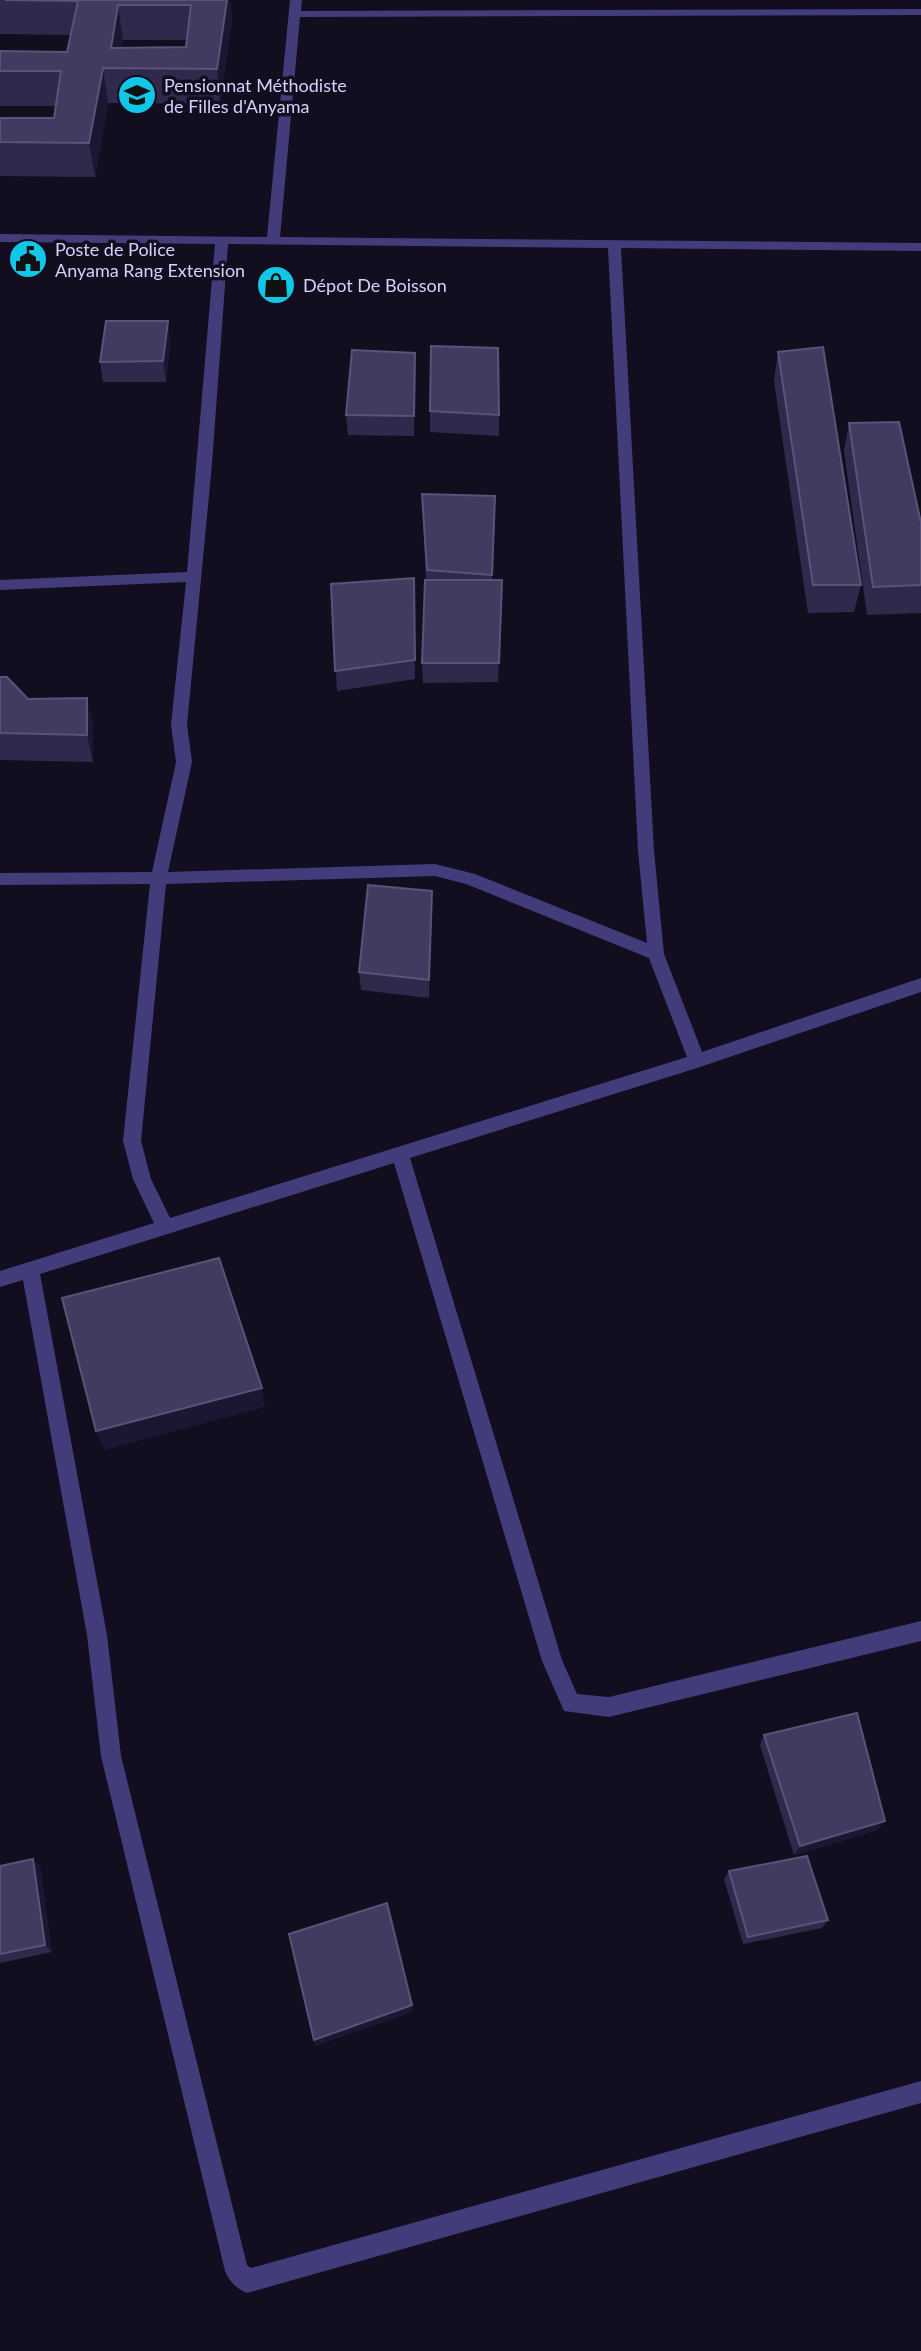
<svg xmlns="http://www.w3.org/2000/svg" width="921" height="2351" font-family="Lato,sans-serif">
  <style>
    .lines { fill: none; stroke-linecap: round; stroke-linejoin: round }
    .minor { fill: #423c7b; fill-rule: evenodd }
    .wall { fill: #31294c; fill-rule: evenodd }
    .shaded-wall { fill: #1d1632 }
    .building { fill: #433b5f; stroke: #5a5278; stroke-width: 2; fill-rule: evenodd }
    .labels { text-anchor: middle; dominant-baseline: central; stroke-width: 7; stroke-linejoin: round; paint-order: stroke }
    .far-poi-label { font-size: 18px; fill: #d7d0fc; stroke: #120e1f; text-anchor: start }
  </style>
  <rect width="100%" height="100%" fill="#120e1f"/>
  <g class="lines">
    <!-- minor -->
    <path class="minor" d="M290,0H302L301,11L921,9V15L300,17L280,237L921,243V251L621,248L654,851L664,954L702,1052L921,978V992L697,1068L410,1158L562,1660L577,1694L609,1697L921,1621V1641L609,1717L564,1711L542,1661L394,1163L40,1274L107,1635L121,1756L247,2265L251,2268L921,2081V2103L247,2293C236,2288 230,2282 225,2271L101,1756L87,1635L23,1280L0,1287V1271L154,1223L133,1179L123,1141L150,884L0,885V873L152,872L176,762L171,725L186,582L0,590V580L187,572L215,244L0,242V234L267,237ZM228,244L608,248L638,851L647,943L475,874L435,864L168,872L192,762L187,725L212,464ZM435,876L466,884L649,958L687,1057L170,1218L151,1179L141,1141L166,884Z"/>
  </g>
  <!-- wall -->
  <g class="wall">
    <path d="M0,0H260H230L232,21L220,104L108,103L95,177L0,176V118H54L56,106H0V51L67,52L71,35L0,34ZM123,40H187L186,47L122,48Z"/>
    <path d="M170,342L166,382H103L100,362Z"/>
    <path d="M778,352L861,585L854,612L808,613L774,381Z"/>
    <path d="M415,353L414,436L348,435L346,415Z"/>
    <path d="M430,411L499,415V436L430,432Z"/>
    <path d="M849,423L921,523V613L867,615L844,451Z"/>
    <path d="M422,494L495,517L492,580H502L498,682L423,683L422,663L426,580Z"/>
    <path d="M414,578L415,679L337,691L331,584Z"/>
    <path d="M0,677L28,699L93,724V762L0,760Z"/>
    <path d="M432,891L429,998L361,990L359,972Z"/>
    <path d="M764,1735L878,1830L794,1855L760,1745Z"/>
    <path d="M33,1859L40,1867L52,1952L0,1963V1866Z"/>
    <path d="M729,1871L828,1920L822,1928L743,1944L724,1879Z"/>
  </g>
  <!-- shaded-wall -->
  <g class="shaded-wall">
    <path d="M227,0H230L232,21L220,104L217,69Z"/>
    <path d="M118,5L123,40L119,68L111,48Z"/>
    <path d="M103,68L108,103L95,177L89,143Z"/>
    <path d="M168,321L170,342L166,382L163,361Z"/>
    <path d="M415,353L416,374L414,436V416Z"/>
    <path d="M87,698L93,724V762L87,735Z"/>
    <path d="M432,891V909L429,998V980Z"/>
    <path d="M262,1388L265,1407L104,1450L96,1431Z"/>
    <path d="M885,1821L878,1830L794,1855L800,1846Z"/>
    <path d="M33,1859L40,1867L52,1952L45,1945Z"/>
    <path d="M412,2005L413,2012L316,2046L314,2040Z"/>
  </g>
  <!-- building -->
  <g class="building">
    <path d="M5,0H227L217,69L103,68L89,143L0,142V118H54L61,71H0V51L67,52L78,1ZM118,5H191L186,47L111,48Z"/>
    <path d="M106,321H168L163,361L100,362Z"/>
    <path d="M431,346L498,348L499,415L430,411Z"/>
    <path d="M823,347L861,585H813L778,352Z"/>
    <path d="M352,350L415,353L414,416L346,415Z"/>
    <path d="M899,422L921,523V585L873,587L849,423Z"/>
    <path d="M422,494L495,496L492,575L427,570Z"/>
    <path d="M414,578L415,660L335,671L331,584Z"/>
    <path d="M425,580H502L499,663H422Z"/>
    <path d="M0,677H7L28,699L87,698V735L0,733Z"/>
    <path d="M368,885L432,891L429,980L359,972Z"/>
    <path d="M219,1258L262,1388L96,1431L62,1298Z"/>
    <path d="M857,1713L885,1821L800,1846L764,1735Z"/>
    <path d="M807,1856L828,1920L748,1937L729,1871Z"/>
    <path d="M33,1859L45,1945L0,1954V1866Z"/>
    <path d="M387,1903L412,2005L314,2040L289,1934Z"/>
  </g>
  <!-- icons -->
  <defs>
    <symbol id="school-disc" viewBox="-11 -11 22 22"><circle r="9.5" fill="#10c7e8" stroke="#120e1f"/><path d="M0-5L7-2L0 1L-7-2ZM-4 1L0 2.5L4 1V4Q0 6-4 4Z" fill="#111"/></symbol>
    <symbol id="civic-disc" viewBox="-11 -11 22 22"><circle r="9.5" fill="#10c7e8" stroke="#120e1f"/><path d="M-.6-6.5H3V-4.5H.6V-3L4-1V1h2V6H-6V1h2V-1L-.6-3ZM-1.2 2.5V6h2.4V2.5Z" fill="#111"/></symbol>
    <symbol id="shop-disc" viewBox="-11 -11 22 22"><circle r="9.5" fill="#10c7e8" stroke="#120e1f"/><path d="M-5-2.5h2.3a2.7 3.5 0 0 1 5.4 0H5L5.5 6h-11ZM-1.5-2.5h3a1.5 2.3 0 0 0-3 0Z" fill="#111"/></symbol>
  </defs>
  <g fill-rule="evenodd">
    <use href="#school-disc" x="115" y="73" width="44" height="44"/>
    <use href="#civic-disc" x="6" y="237" width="44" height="44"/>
    <use href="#shop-disc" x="254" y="263" width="44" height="44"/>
  </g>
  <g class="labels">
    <!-- far-poi labels -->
    <g class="far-poi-label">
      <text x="164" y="85">Pensionnat Méthodiste<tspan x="164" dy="21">de Filles d'Anyama</tspan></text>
      <text x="55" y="249">Poste de Police<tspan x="55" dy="21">Anyama Rang Extension</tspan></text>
      <text x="303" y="285">Dépot De Boisson</text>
    </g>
  </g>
</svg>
